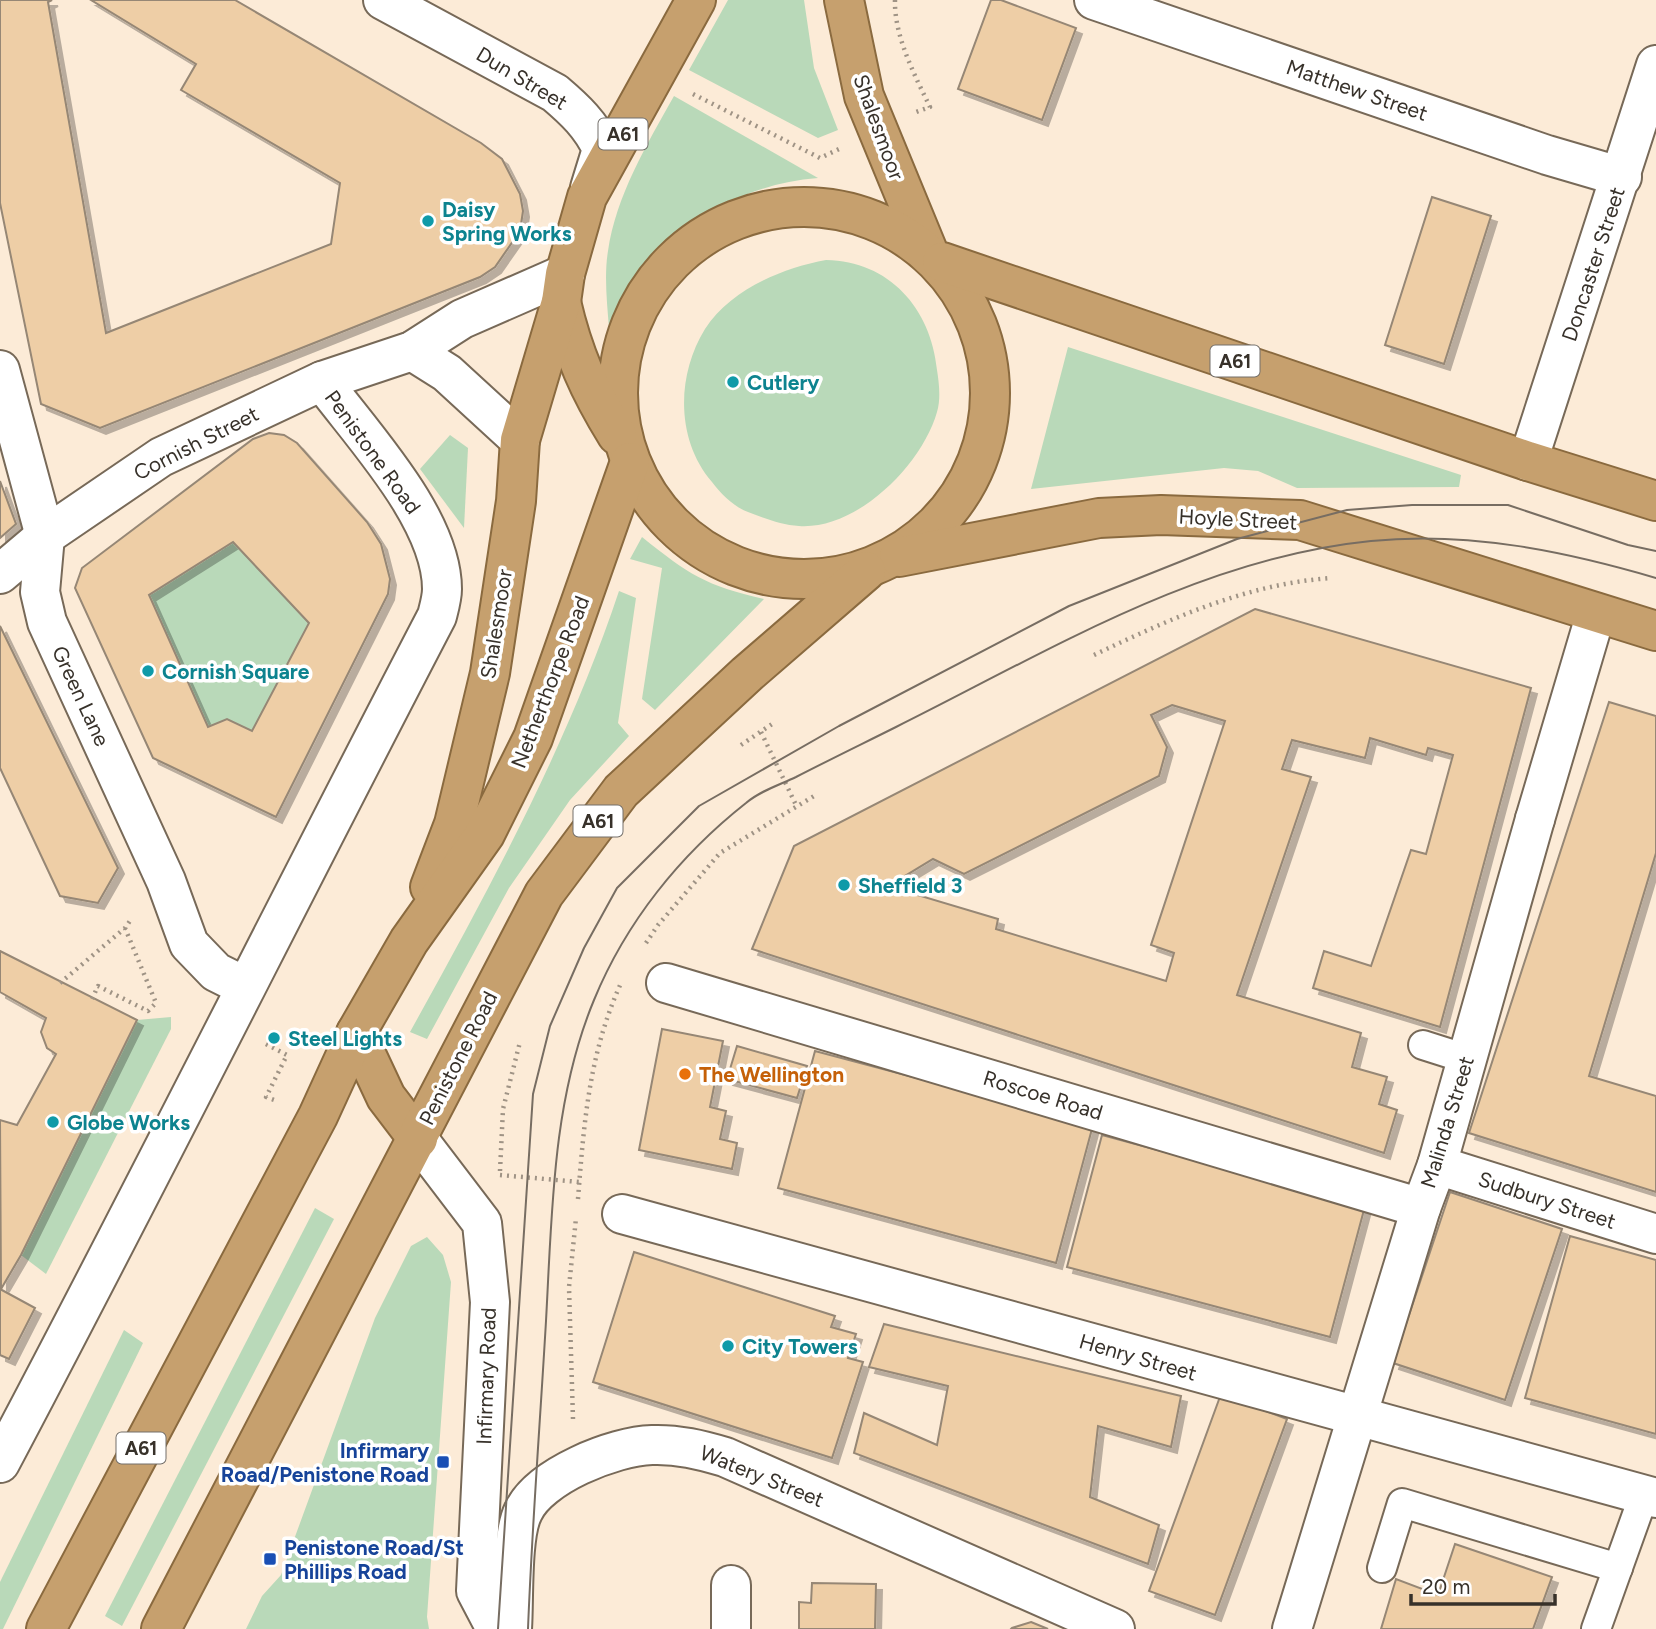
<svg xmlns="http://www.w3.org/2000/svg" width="1656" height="1629" font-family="Figtree,sans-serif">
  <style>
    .green { fill: #b9d9b9 }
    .building { fill: #eecea6; stroke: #968775; stroke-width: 2; fill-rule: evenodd; filter: url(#shadow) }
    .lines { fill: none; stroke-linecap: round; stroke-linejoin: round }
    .service-casing { stroke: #776958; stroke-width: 32 }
    .pedestrian-casing { stroke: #776958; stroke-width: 42 }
    .minor-casing { stroke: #776958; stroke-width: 42 }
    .trunk-casing { stroke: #8a6a3f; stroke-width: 42 }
    .path { stroke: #9f9385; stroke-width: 4.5; stroke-dasharray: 2 5; stroke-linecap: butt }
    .service { stroke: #fff; stroke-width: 28 }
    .pedestrian { stroke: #fff; stroke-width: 38 }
    .minor { stroke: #fff; stroke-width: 38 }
    .trunk { stroke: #c6a06e; stroke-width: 38 }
    .tram { stroke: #776d62; stroke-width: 2 }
    .culture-dot { fill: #0f9aa8; stroke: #fff; stroke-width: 2.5 }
    .food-dot { fill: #e8710a; stroke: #fff; stroke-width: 2.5 }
    .transit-dot { fill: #1a4fb4; stroke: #fff; stroke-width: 2.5 }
    .labels { text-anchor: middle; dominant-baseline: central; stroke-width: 7; stroke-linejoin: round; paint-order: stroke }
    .shield { fill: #fff; stroke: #736f6a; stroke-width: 2 }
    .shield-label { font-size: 19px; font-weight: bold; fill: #37312a }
    .street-label { font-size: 21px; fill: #37312a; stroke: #fff }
    .culture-label { font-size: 21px; font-weight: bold; fill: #0d838f; stroke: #fff; text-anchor: start }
    .food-label { font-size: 21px; font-weight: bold; fill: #c56008; stroke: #fff; text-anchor: start }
    .transit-label { font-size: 21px; font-weight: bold; fill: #164399; stroke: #fff; text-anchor: end }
  </style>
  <defs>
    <filter id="shadow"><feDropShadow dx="6" dy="6" stdDeviation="0" flood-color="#0004"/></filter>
  </defs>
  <rect width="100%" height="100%" fill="#fcebd7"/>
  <!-- green -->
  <g class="green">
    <path d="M728,0H804L814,68L838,130L818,138L689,70Z"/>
    <path d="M674,96L818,178C719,186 656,245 609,328C607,303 604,275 608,251C616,196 647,144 674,96Z"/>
    <path d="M826,260C889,261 931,308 937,370C939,383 941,399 937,412C922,465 857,530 799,526C781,525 764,518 748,512C734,507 721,494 712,482C676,440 676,376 705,329C730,290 782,268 826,260Z"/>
    <path d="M1068,347L1461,475L1459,487L1297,488L1258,471L1224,468L1031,489Z"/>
    <path d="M450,435L468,448L464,528L420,469Z"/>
    <path d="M642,537C688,574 706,586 764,599L655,710L642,699L662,568L630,559Z"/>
    <path d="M233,542L309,623L252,731L227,719L208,727L149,595Z"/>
    <path d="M619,591L636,598L618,723L629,736L570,800L509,888L427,1039L410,1032C489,889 567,747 619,591Z"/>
    <path d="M171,1017V1029L46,1274L21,1255L137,1020Z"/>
    <path d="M315,1208L334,1219L122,1626L105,1616Z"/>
    <path d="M427,1237L443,1255L451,1282L427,1617L429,1629H246L262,1596L281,1575L375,1318L411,1246Z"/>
    <path d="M124,1330L143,1343L3,1629H0V1582Z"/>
  </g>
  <!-- building -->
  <g class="building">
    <path d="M0,0H52L48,2L106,333L331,244L340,183L181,90L196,64L91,0H235L481,143L502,159L520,194L523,211L520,231L495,267L480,277L100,428L41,404L0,203Z"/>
    <path d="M991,0H1001L1076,28L1042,120L958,89Z"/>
    <path d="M1432,197L1491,216L1444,364L1385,345Z"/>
    <path d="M269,433L284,435L297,443L367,522L381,544L390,579L388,594L276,817L153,758L75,588L82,568L253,439ZM233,542L309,623L252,731L227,719L208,727L149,595Z"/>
    <path d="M0,481L16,524L0,538Z"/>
    <path d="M1255,609L1531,688L1440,1027L1313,988L1324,951L1371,966L1411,850L1426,854L1453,755L1428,748L1426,755L1370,738L1365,758L1292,740L1282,769L1311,777L1237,995L1361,1033L1352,1067L1387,1077L1379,1104L1397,1110L1384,1153L752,949L794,846ZM1172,705L1225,721L1151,945L1174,953L1166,981L996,929L998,919L914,894L905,876L933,859L964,874L1159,776L1167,747L1151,715Z"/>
    <path d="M0,626L118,868L98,903L60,896L0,768Z"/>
    <path d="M1609,702L1656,716V853L1589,1076L1656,1096V1192L1469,1133Z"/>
    <path d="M0,951L137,1020L21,1255L1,1289L0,1120L17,1125L56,1054L47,1048L41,1032L46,1018L0,992Z"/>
    <path d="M662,1029L723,1041L710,1107L726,1111L720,1139L737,1143L732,1169L639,1150Z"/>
    <path d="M737,1046L807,1066L797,1098L727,1079Z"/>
    <path d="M815,1051L1093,1125L1056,1263L778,1188Z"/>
    <path d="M1102,1135L1365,1206L1330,1337L1067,1267Z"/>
    <path d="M1450,1192L1562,1229L1505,1400L1393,1363Z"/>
    <path d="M1570,1236L1656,1260V1434L1525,1398Z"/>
    <path d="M634,1252L835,1316L831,1327L856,1334L848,1358L863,1362L832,1458L593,1382Z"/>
    <path d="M0,1289L35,1308L9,1359L0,1355Z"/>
    <path d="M884,1324L1181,1396L1171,1447L1098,1426L1090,1497L1159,1525L1148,1564L854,1453L864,1413L937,1445L948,1386L869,1367Z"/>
    <path d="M1221,1394L1287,1419L1215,1615L1149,1591Z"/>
    <path d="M1455,1544L1552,1577L1533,1629H1381L1396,1579L1438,1595Z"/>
    <path d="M812,1583L876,1584L875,1629H799V1602L811,1603Z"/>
    <path d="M1031,1622L1048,1629H1011L1012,1628Z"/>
  </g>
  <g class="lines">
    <defs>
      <g id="service">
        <path d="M1423,1045L1467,1059"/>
        <path d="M1382,1568L1402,1503L1618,1568"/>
        <path d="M1596,1629L1644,1495"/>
      </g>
      <path id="pedestrian" d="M1535,819L1596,613"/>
      <g id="minor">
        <path d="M383,0L555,93C575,110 591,125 602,149L590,188"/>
        <path d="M1094,0L1547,155L1622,177"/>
        <path d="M412,351L447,373L520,440"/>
        <path d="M0,370L45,536L40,592L47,622L166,881L189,944L216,972L244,986"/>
        <path d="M1528,461L1656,65"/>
        <path d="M0,574L45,536L161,457L322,381L412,351L462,319L565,274"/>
        <path d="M666,983L1421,1208"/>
        <path d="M418,1139L482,1223L490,1302L476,1591L496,1629"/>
        <path d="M1437,1165L1656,1234"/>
        <path d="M622,1214L1656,1498"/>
        <path d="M0,1463C149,1182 290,898 437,616C439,608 442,598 442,589C442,519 363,436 322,381"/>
        <path d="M731,1585V1629"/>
        <path d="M512,1629C514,1600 511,1536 523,1512C539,1476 614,1446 652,1445C678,1444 701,1450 725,1457L1115,1629"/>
        <path d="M1292,1629L1421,1208L1437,1165L1535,819"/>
      </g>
      <g id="trunk">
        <path d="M844,0L864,96L927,249"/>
        <circle cx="804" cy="393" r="186"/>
        <path d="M942,262L1528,461L1656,501"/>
        <path d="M561,302C573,354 589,390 617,435"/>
        <path d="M899,557L1099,518L1161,515L1300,520L1656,631"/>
        <path d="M430,887L454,824L490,673L516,501L520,440L561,302L565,274L587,197L696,0"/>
        <path d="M356,1033L386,1097L418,1139"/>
        <path d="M46,1629L318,1116L356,1033L409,941L485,834L533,738L630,462"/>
        <path d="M161,1629L544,894L621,791L747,674L866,571"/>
      </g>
    </defs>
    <!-- service casing -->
    <use href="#service" class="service-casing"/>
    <!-- pedestrian casing -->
    <use href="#pedestrian" class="pedestrian-casing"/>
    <!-- minor casing -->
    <use href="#minor" class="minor-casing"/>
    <!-- trunk casing -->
    <use href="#trunk" class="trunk-casing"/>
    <!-- path -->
    <g class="path">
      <path d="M895,0C894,36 915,76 930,107L916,112"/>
      <path d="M693,94L820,158L839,149"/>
      <path d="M1094,655C1170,619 1246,584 1331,578"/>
      <path d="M761,732L796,805"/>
      <path d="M741,745L775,722"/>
      <path d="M646,943L658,925L720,853L814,796"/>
      <path d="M60,983L125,928L132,918"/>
      <path d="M92,999L98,986L148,1011L156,1003L125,928"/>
      <path d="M266,1044L287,1055L266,1097L277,1101"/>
      <path d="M500,1171L503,1109L520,1042"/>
      <path d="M500,1175L579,1182"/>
      <path d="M578,1199C584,1122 589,1054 621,983"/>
      <path d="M573,1419L569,1287L576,1218"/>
    </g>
    <!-- service -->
    <use href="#service" class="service"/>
    <!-- pedestrian -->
    <use href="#pedestrian" class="pedestrian"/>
    <!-- minor -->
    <use href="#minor" class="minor"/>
    <!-- trunk -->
    <use href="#trunk" class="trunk"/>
    <!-- tram -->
    <g class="tram">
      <path d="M498,1629L533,1094L550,1026L584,948L617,888L699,806L839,726L1069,606L1237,539L1347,510L1412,505H1508L1628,545L1656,551"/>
      <path d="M528,1629C532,1526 540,1424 546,1321C552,1214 552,1101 594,1000C626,922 680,855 746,803C760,791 779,785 796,777C829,760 862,744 896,727C1047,652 1199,558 1371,541C1467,531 1564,551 1656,578"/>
    </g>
  </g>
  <!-- markers -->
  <g class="culture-dot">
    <circle cx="428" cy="221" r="7"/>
    <circle cx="733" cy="382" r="7"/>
    <circle cx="148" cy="671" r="7"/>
    <circle cx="844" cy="885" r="7"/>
    <circle cx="274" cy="1038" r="7"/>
    <circle cx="53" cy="1122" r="7"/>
    <circle cx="728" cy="1346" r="7"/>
  </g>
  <circle class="food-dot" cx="685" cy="1074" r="7"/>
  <g class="transit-dot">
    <rect x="436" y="1455" width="14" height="14" rx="3.5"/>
    <rect x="263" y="1552" width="14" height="14" rx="3.5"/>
  </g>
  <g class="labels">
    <!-- shield labels -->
    <g class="shield">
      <rect x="598.5" y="118.5" width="49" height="31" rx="5"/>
      <rect x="1210.5" y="345.5" width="49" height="31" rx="5"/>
      <rect x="573.5" y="805.5" width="49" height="31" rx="5"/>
      <rect x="116.5" y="1432.5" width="49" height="31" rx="5"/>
    </g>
    <g class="shield-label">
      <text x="623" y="134">A61</text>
      <text x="1235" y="361">A61</text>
      <text x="598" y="821">A61</text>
      <text x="141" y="1448">A61</text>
    </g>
    <!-- street labels -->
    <g class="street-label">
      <text transform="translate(522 78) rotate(31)">Dun Street</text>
      <text transform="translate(1357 90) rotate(19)">Matthew Street</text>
      <text transform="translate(879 127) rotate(70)">Shalesmoor</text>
      <text transform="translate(1593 264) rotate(-72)">Doncaster Street</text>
      <text transform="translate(196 443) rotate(-27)">Cornish Street</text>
      <text transform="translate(373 452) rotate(54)">Penistone Road</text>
      <text transform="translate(1238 519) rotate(3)">Hoyle Street</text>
      <text transform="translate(496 624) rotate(-81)">Shalesmoor</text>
      <text transform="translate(550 682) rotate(-69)">Netherthorpe Road</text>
      <text transform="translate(81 696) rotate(65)">Green Lane</text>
      <text transform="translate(458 1058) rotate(-63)">Penistone Road</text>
      <text transform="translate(1043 1095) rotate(17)">Roscoe Road</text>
      <text transform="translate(1447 1122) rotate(-73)">Malinda Street</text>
      <text transform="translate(1547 1200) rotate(18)">Sudbury Street</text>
      <text transform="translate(1138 1357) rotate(16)">Henry Street</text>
      <text transform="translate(486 1376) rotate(-88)">Infirmary Road</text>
      <text transform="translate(762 1476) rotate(22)">Watery Street</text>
    </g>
    <!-- culture labels -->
    <g class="culture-label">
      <text x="442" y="209">Daisy<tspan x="442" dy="24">Spring Works</tspan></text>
      <text x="747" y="382">Cutlery</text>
      <text x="162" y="671">Cornish Square</text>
      <text x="858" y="885">Sheffield 3</text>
      <text x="288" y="1038">Steel Lights</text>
      <text x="67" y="1122">Globe Works</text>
      <text x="742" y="1346">City Towers</text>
    </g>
    <!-- food labels -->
    <g class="food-label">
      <text x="699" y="1074">The Wellington</text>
    </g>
    <!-- transit labels -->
    <g class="transit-label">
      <text x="429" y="1450">Infirmary<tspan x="429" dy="24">Road/Penistone Road</tspan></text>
      <text x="284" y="1547" text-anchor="start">Penistone Road/St<tspan x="284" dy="24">Phillips Road</tspan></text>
    </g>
  </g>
  <!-- scale -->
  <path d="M1411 1594v10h144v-10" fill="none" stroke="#37312a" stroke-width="3.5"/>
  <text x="1422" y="1594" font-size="21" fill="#37312a" stroke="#ffffff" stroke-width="5" paint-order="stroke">20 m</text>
</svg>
